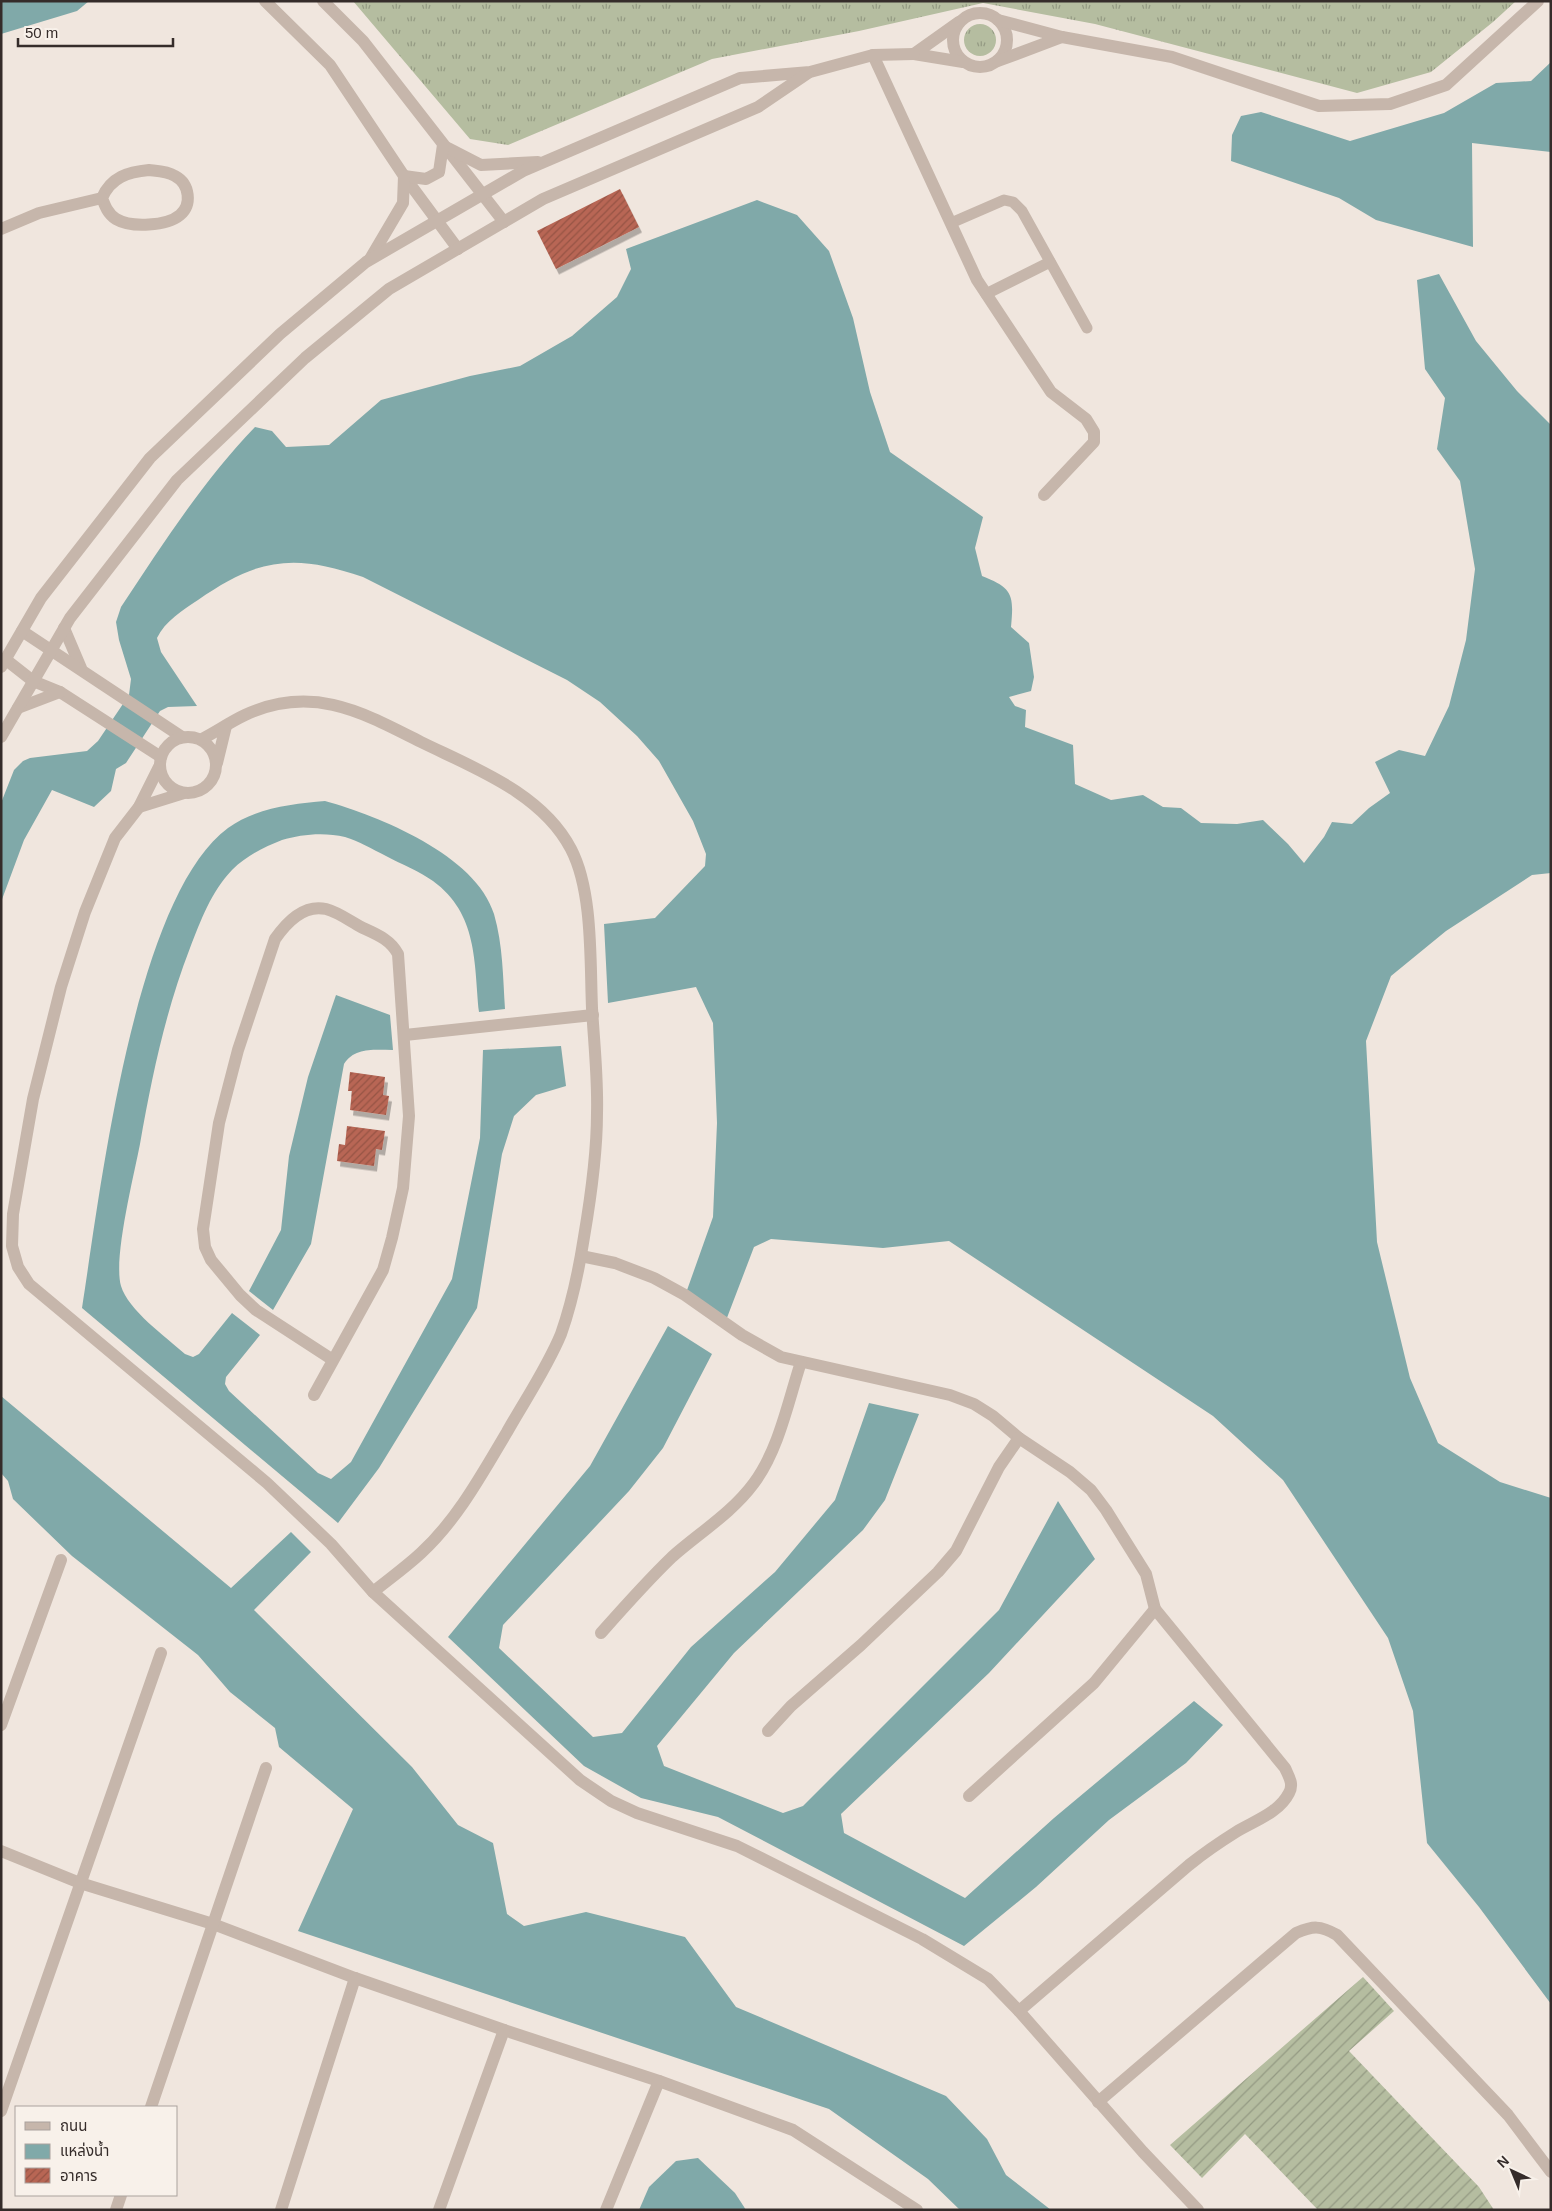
<svg xmlns="http://www.w3.org/2000/svg" width="1552" height="2211" font-family="Helvetica,'Noto Sans Thai',sans-serif">
  <style>
    .grass { fill: url(#grass-tufts) }
    .garden { fill: url(#garden-furrows) }
    .water { fill: #80a9a9 }
    .building { fill: url(#building-hatch); filter: url(#shadow) }
    .lines { fill: none; stroke-linecap: round; stroke-linejoin: round }
    .service { stroke: #c6b6ab; stroke-width: 11 }
    .minor { stroke: #c6b6ab; stroke-width: 12 }
  </style>
  <defs>
    <pattern id="grass-tufts" width="24" height="20" patternUnits="userSpaceOnUse" patternTransform="scale(1.25)"><rect width="24" height="20" fill="#b5bda0"/><path d="M3 7l-1-3M5 7V3M7 7l1-3M15 17l-1-3M17 17v-4M19 17l1-3" fill="none" stroke="#949a83"/></pattern>
    <pattern id="garden-furrows" width="10" height="10" patternUnits="userSpaceOnUse" patternTransform="scale(1.25)"><rect width="10" height="10" fill="#b5bda0"/><path d="M-1 1l2-2M0 10L10 0M9 11l2-2" fill="none" stroke="#949a83"/></pattern>
    <pattern id="building-hatch" width="6" height="6" patternUnits="userSpaceOnUse" patternTransform="scale(1.25)"><rect width="6" height="6" fill="#b86654"/><path d="M-1 1l2-2M0 6l6-6M5 7l2-2" fill="none" stroke="#965446"/></pattern>
    <filter id="shadow"><feDropShadow dx="3" dy="5.5" stdDeviation="0" flood-color="#0004"/></filter>
  </defs>
  <rect width="100%" height="100%" fill="#f0e6de"/>
  <!-- grass -->
  <g class="grass">
    <path d="M353,1H1516L1493,22L1431,72L1357,93L1095,24L983,3L859,31L712,59L508,145L470,139Z"/>
    <circle cx="980" cy="40" r="16"/>
  </g>
  <!-- garden -->
  <path class="garden" d="M1363,1977L1394,2011L1349,2051L1479,2187L1494,2210H1318L1245,2134L1202,2178L1170,2145Z"/>
  <!-- water -->
  <g class="water">
    <path d="M1,1H89L77,11L1,34Z"/>
    <path d="M1551,62V152L1472,143L1473,247L1376,220L1339,198L1231,161L1232,135L1241,116L1261,112L1350,141L1444,113L1496,83L1531,81Z"/>
    <path d="M757,200L797,215L829,251L853,318L870,392L890,452L983,517L975,548L982,576C1013,588 1014,595 1011,627L1029,643L1034,677L1031,691L1009,697L1015,706L1026,710L1025,727L1073,745L1075,784L1111,800L1143,795L1163,807L1181,808L1201,823L1237,824L1263,820L1288,844L1304,863L1324,837L1332,822L1352,824L1369,808L1390,793L1375,762L1399,750L1425,756L1449,706L1466,640L1475,569L1460,481L1437,449L1445,398L1425,369L1417,280L1439,274L1476,341L1517,391L1551,425V873L1532,875L1446,931L1391,976L1366,1041L1377,1242L1410,1378L1438,1443L1500,1482L1551,1498V2004L1479,1907L1427,1843L1413,1711L1388,1638L1283,1480L1213,1416L949,1241L883,1248L771,1239L754,1247L725,1323L686,1293L713,1217L717,1123L713,1023L696,987L608,1003L604,924L655,918L705,866L706,854L693,821L659,761L637,736L600,702L567,680L363,577C294,553 258,558 198,600C183,610 165,621 157,638L161,652L197,706L168,707L160,711L126,763L116,769L111,791L94,807L52,790L24,840L1,902V803L14,770L23,761L30,758L87,751L98,741L129,695L131,679L119,640L116,622L121,607C162,545 203,481 255,427L272,431L286,447L329,445L381,400L470,376L520,366L572,336L617,297L631,269L626,249Z"/>
    <path d="M325,801C379,816 476,855 494,914C503,945 503,978 505,1009L479,1012C474,962 478,914 433,881C419,871 401,864 386,856C372,849 359,841 345,837C325,832 301,834 282,840C264,847 246,856 232,870C211,892 201,920 190,948C165,1013 152,1076 140,1144C134,1175 113,1259 121,1286C128,1310 166,1337 185,1354L193,1357L199,1354L232,1313L260,1335L226,1377L225,1384L229,1391L318,1473L331,1479L351,1462L452,1279L480,1138L483,1050L561,1046L566,1086L536,1095L514,1116L502,1154L477,1308L379,1468L338,1523L82,1308C100,1193 134,897 228,828C255,808 292,804 325,801Z"/>
    <path d="M336,995L390,1015L393,1050C374,1050 355,1047 344,1064L311,1244L273,1310L249,1291L281,1230L289,1156L308,1077Z"/>
    <path d="M668,1326L712,1354L663,1448L629,1491L503,1625L499,1648L593,1737L622,1733L691,1647L775,1572L835,1500L869,1403L919,1414L885,1500L863,1530L734,1653L657,1746L664,1766L783,1813L803,1806L999,1610L1058,1501L1095,1559L989,1673L841,1814L844,1833L965,1898L1054,1818L1194,1701L1223,1725L1186,1763L1109,1820L1036,1887L964,1946L718,1817L641,1798L584,1766L448,1637L590,1466Z"/>
    <path d="M1,1396L231,1588L291,1532L311,1552L254,1610L412,1767L458,1825L493,1843L507,1914L524,1926L586,1912L685,1937L736,2007L946,2096L987,2139L1006,2175L1051,2210H960L928,2179L829,2109L298,1931L353,1809L279,1747L275,1728L230,1692L198,1655L72,1556L13,1499L8,1481L1,1473Z"/>
    <path d="M698,2158L735,2193L746,2210H639L649,2187L676,2161Z"/>
  </g>
  <!-- building -->
  <g class="building">
    <path d="M620,189L639,227L556,269L537,231Z"/>
    <path d="M350,1072L385,1077L383,1095L389,1096L386,1115L350,1110L352,1091H348Z"/>
    <path d="M347,1126L385,1131L382,1150L376,1149L374,1166L337,1161L339,1144L345,1145Z"/>
  </g>
  <g class="lines">
    <!-- service -->
    <g class="service">
      <path d="M951,223L1004,200L1013,202L1022,211L1087,328"/>
      <path d="M986,294L1050,262"/>
    </g>
    <!-- minor -->
    <g class="minor">
      <path d="M265,1L330,65L404,176L458,249"/>
      <path d="M323,1L363,41L504,222"/>
      <circle cx="980" cy="40" r="27"/>
      <path d="M959,22L914,54L963,62"/>
      <path d="M1062,37L1172,57L1319,106L1390,104L1446,85L1538,1"/>
      <path d="M873,55L977,280L1051,392L1086,419L1094,432V442L1044,495"/>
      <path d="M998,61L1062,37L998,20"/>
      <path d="M448,148L481,165L538,162"/>
      <path d="M149,170C158,171 167,171 175,176C190,184 192,205 180,215C167,226 131,228 116,219C108,214 105,206 102,198C111,177 128,172 149,170Z"/>
      <path d="M404,176L426,179L439,172L443,145"/>
      <path d="M1,229L39,213L102,198"/>
      <path d="M370,259L403,203L404,176"/>
      <path d="M64,628L81,668"/>
      <path d="M22,631L182,737"/>
      <path d="M5,659L33,681L60,692L161,757"/>
      <path d="M1,667L41,598L150,458L280,334L366,262L523,171L740,78L810,72L873,55L914,54"/>
      <path d="M18,708L60,692"/>
      <circle cx="188" cy="765" r="28"/>
      <path d="M1,737L70,618L177,480L305,358L389,289L543,199L758,107L808,73"/>
      <path d="M202,739C216,732 230,722 245,715C312,684 362,712 421,742C474,768 542,793 571,849C593,891 590,961 592,1008C594,1043 598,1078 597,1113C597,1155 591,1196 584,1237C579,1269 572,1303 561,1334C547,1368 525,1400 507,1432C482,1474 457,1520 421,1553C406,1567 389,1579 373,1592"/>
      <path d="M217,763L226,726"/>
      <path d="M159,767L139,807L115,838L85,912L61,987L33,1099L13,1214L12,1246L18,1267L29,1284L267,1483L331,1544L373,1592L580,1780L611,1801L637,1813L737,1846L922,1939L988,1979L1019,2011L1143,2152L1198,2210"/>
      <path d="M139,807L184,793"/>
      <path d="M405,1035L593,1015"/>
      <path d="M581,1256L615,1263L654,1278L685,1295L742,1335L781,1357L950,1395L974,1404L993,1416L1019,1438L1070,1472L1091,1490L1106,1510L1146,1574L1155,1609L1285,1768C1289,1777 1294,1784 1289,1793C1279,1813 1254,1821 1236,1832C1220,1842 1204,1853 1189,1865L1019,2011"/>
      <path d="M314,1395L383,1270L392,1238L403,1188L409,1116L398,954C390,939 376,934 361,927C350,921 338,912 326,909C304,904 286,923 275,939L238,1050L219,1123L203,1229L205,1247L211,1260L240,1295L256,1310L333,1360"/>
      <path d="M601,1633C624,1607 647,1581 672,1557C699,1533 732,1513 754,1483C779,1449 788,1402 801,1362"/>
      <path d="M1,1725L61,1560"/>
      <path d="M768,1731L791,1706L861,1645L938,1572L956,1551L999,1467L1019,1438"/>
      <path d="M969,1796L1094,1683L1155,1609"/>
      <path d="M1,1851L80,1883L213,1924L355,1978L504,2030L659,2081L793,2130L917,2210"/>
      <path d="M1098,2102L1296,1933C1313,1926 1320,1925 1337,1935L1508,2115L1551,2172"/>
      <path d="M151,2107L266,1768"/>
      <path d="M1,2111L161,1653"/>
      <path d="M116,2210L121,2195"/>
      <path d="M281,2210L355,1978"/>
      <path d="M439,2210L504,2030"/>
      <path d="M606,2210L659,2081"/>
    </g>
  </g>
  <!-- border -->
  <rect width="1552" height="2211" fill="none" stroke="#352c2a" stroke-width="5"/>
  <!-- legend -->
  <rect x="15" y="2106" width="162" height="90" fill="#f8f1ea" stroke="#aaa29d"/>
  <rect x="25" y="2122" width="25" height="8" fill="#c6b6ab" stroke="#aaa29d"/>
  <text x="60" y="2131" font-size="15" fill="#352c2a">ถนน</text>
  <rect x="25" y="2144" width="25" height="15" fill="#80a9a9" stroke="#aaa29d"/>
  <text x="60" y="2156" font-size="15" fill="#352c2a">แหล่งน้ำ</text>
  <rect x="25" y="2168" width="25" height="15" fill="url(#building-hatch)" stroke="#aaa29d"/>
  <text x="60" y="2181" font-size="15" fill="#352c2a">อาคาร</text>
  <!-- north arrow -->
  <g transform="translate(1512 2171) rotate(316)" stroke="#f8f1ea" stroke-width="4" paint-order="stroke">
  <path d="M0-4L9 19L0 12L-9 19Z" fill="#352c2a"/>
  <text y="-8" font-size="14" font-weight="bold" text-anchor="middle" fill="#352c2a">N</text>
  </g>
  <!-- scale -->
  <path d="M18 38v8h155v-8" fill="none" stroke="#352c2a" stroke-width="2.5"/>
  <text x="25" y="38" font-size="15" fill="#352c2a" stroke="#f8f1ea" stroke-width="4" paint-order="stroke">50 m</text>
</svg>
